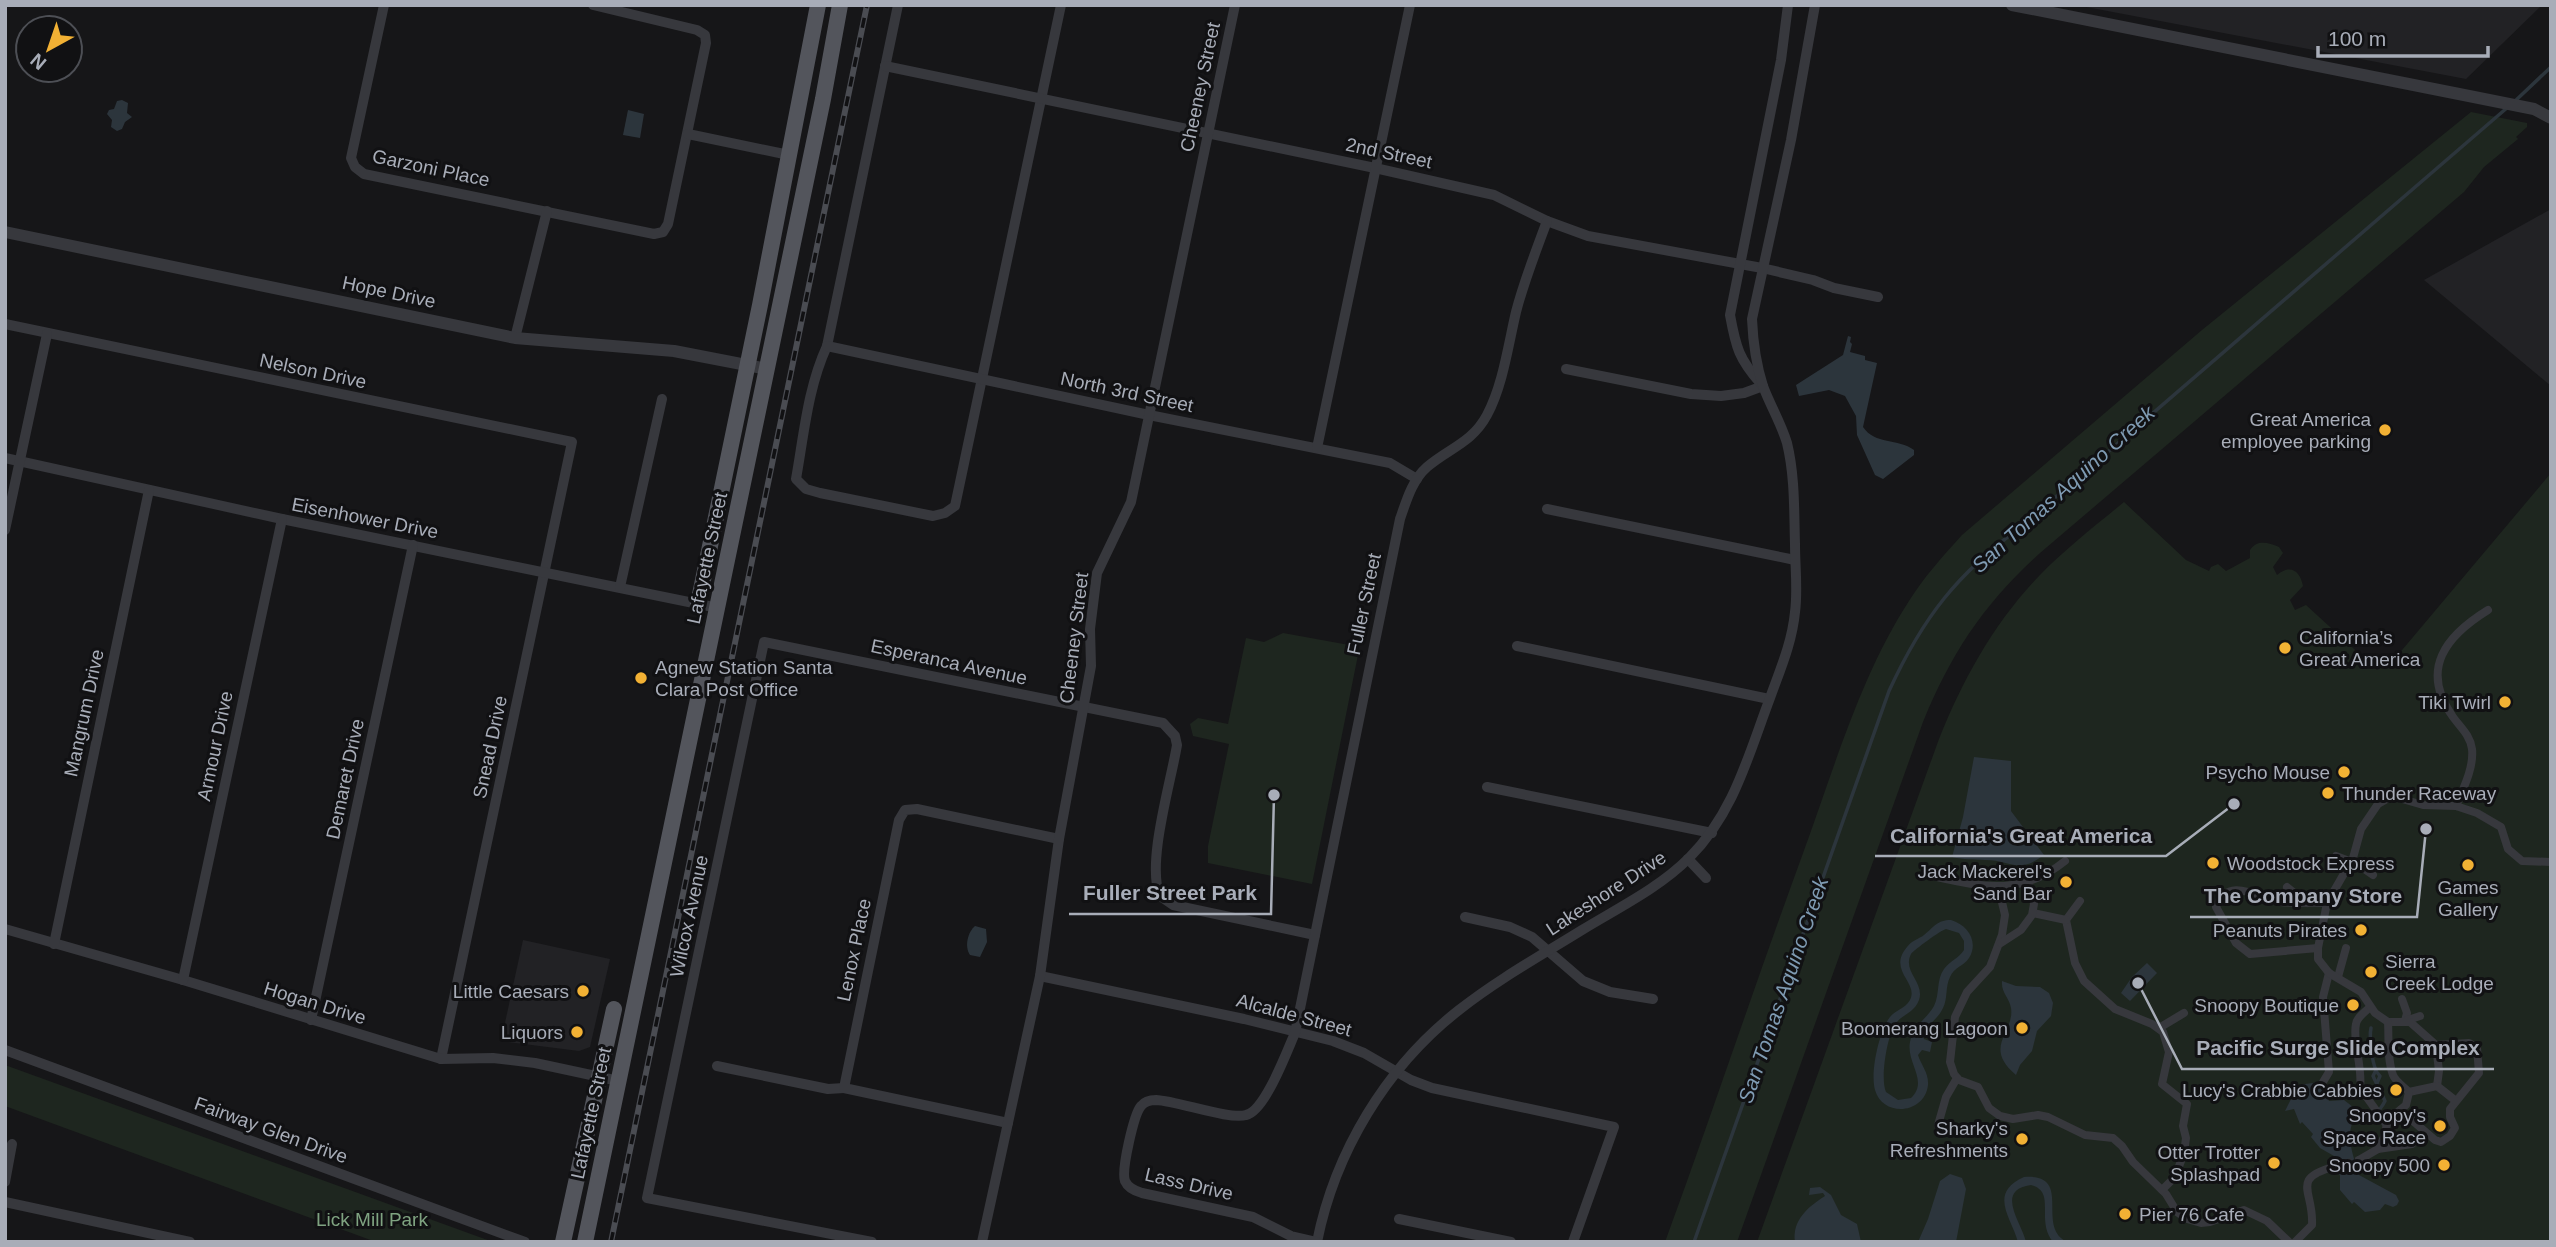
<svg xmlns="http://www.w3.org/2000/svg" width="2556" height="1247" font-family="Helvetica,sans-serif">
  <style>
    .built { fill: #222225 }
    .green { fill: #1e261f }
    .water { fill: #2c353c; fill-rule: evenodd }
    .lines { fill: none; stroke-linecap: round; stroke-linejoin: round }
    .stream { stroke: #2c353c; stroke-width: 3.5 }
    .pedestrian-tunnel { stroke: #333438; stroke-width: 8; stroke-dasharray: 8 4; stroke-linecap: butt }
    .pedestrian { stroke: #37383d; stroke-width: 8 }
    .minor { stroke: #37383d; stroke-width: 10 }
    .tertiary { stroke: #37383d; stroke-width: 12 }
    .primary { stroke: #53555c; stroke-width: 16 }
    .rail-casing { stroke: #4a4c52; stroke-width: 6 }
    .rail { stroke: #111113; stroke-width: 3.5; stroke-dasharray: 10; stroke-linecap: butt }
    .poi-dot { fill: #f2b134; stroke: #111113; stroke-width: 2.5 }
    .labels { text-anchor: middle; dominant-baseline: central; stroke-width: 6; stroke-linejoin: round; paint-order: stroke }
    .street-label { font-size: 19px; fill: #a8adb8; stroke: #111113 }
    .poi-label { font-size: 19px; fill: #a8adb8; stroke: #111113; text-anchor: end }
    .park-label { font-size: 19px; fill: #7fa381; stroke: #111113 }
    .water-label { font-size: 21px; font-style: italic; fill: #7f9bb3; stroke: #111113 }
    .leader { fill: none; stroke: #a8adb8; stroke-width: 2.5 }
    .callout-dot { fill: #a8adb8; stroke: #111113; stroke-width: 2.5 }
    .callout-label { font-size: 21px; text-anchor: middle; font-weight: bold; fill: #a8adb8; stroke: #111113; stroke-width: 6; stroke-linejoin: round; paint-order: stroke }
  </style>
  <rect width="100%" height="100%" fill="#161618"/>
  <!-- built -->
  <g class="built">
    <path d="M2076,5H2542L2466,79Z"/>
    <path d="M2551,209V386L2424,280Z"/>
    <path d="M523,940L610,959L590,1047L579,1051L501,1041Z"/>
  </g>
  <!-- green -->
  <g class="green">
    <path d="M2471,112L2527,123V127L2516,137L2518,139L2484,167L2464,192L2040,553C1983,605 1952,652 1923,722L1737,1242H1665C1712,1114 1755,984 1802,856C1833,772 1860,676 1909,601C1924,577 1943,556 1962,535L2202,330Z"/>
    <path d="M2551,473V1242H1757L1939,739C1963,679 1994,623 2039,576C2065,549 2095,526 2124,502L2186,560L2209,571L2211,567L2218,564L2226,571L2250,558V550C2258,539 2268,543 2279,547L2283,553L2273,567L2277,575C2290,564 2300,570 2303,586L2290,600L2295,610L2306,605L2377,670L2392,662Z"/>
    <path d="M1283,633L1349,645L1358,655L1312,884L1208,863V846L1229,744L1193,736L1190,724L1198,718L1228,724L1246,638L1264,642Z"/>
    <path d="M5,1065L493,1242H376L5,1106Z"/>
  </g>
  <!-- water -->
  <g class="water">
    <path d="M122,100L128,103L127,113L132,117L125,122L122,129L117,131L111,127L112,120L107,114L109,110L114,109L117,101Z"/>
    <path d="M628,110L644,114L640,138L623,135Z"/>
    <path d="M1848,336L1851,337L1850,342L1852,344L1850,352L1865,356V360L1877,363L1863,427C1875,445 1898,438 1914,450V455L1883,479L1875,475L1857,435L1856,416L1845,396L1829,390L1799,396L1796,385L1843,355Z"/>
    <path d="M1974,757L2011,761V811L2044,855C2017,875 2012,860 1985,860C1973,859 1964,860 1952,857L1963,817Z"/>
    <path d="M1951,920C1968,925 1979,942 1969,958C1964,966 1954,967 1950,977C1945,987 1948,998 1943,1008C1938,1019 1928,1024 1922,1034L1924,1039L1932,1042L1930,1052L1922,1050L1918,1055C1921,1065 1929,1073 1928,1085C1925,1114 1883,1118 1875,1090C1870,1073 1879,1031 1890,1017C1895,1010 1905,1009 1910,1000C1919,982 1887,971 1907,947C1912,940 1919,939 1924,935C1934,927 1937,920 1951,920ZM1946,929L1959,933L1964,941V950C1959,958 1950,961 1944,969C1936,980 1940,994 1934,1006C1927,1019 1913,1025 1910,1042C1906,1063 1929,1081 1911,1098L1898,1100L1886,1092C1880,1079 1887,1035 1896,1023C1903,1014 1914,1013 1919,1000C1925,982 1902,972 1911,954C1914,950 1941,930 1946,929Z"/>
    <path d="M975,926L986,929L987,942L980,957L970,955C964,946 968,932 975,926Z"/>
    <path d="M2147,963L2157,973L2130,1001L2121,993L2132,977Z"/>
    <path d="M2002,981L2016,986L2040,987L2049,993L2053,1003L2051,1016L2037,1031L2032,1051L2020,1065L2016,1075C1982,1047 2015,1032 2011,1008C2009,997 2001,993 2002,981Z"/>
    <path d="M2320,1082L2329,1101L2344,1100L2353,1107L2355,1118C2344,1134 2354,1158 2359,1175L2396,1195L2399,1201L2397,1205L2393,1207L2385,1204L2380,1210L2365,1212L2354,1202L2352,1204L2340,1190V1176L2334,1156L2320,1148L2311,1137L2313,1134L2302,1122L2300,1124L2294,1109L2285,1111L2298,1085Z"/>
    <path d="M1950,1174L1962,1178L1966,1189L1956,1242H1918L1928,1219L1940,1181Z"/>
    <path d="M2024,1177C2075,1173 2034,1228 2068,1242H2053C2035,1220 2057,1192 2031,1185C1994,1190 2022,1223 2026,1242H2018C2011,1217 1988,1193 2024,1177Z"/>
    <path d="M1820,1187L1831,1195L1841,1215L1857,1224L1861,1242H1795C1792,1220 1808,1207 1825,1196L1823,1193L1809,1195L1810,1188Z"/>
  </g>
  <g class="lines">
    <!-- stream -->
    <g class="stream">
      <path d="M2514,102L2551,67"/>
      <path d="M2376,1071L2380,1076L2377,1083"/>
      <path d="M2355,1118C2369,1121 2379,1113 2385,1101L2373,1076L2376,1070C2372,1062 2369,1037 2371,1028"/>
      <path d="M1694,1242L1889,691C1923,617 1957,574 2022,526L2508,107"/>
    </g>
    <!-- pedestrian-tunnel -->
    <path class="pedestrian-tunnel" d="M2333,1167L2359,1160"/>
    <!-- pedestrian -->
    <g class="pedestrian">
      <path d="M2456,806C2463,789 2474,768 2472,749C2470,735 2461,728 2453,717C2419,669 2446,636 2488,610"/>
      <path d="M2336,856L2357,864L2373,875"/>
      <path d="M1937,877C1986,888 2023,895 2065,861"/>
      <path d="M2001,887V898L2005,915L2002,935L1990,967L1967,992L1955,1017L1950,1062L1954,1074L1959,1080L1978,1087L1989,1108L2000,1116L2013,1119L2038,1115L2048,1117L2085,1135L2113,1138L2122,1146L2133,1162L2166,1194L2177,1212L2187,1219L2201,1223L2210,1222L2244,1210L2267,1221L2289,1242"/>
      <path d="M2287,887L2307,903"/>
      <path d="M2080,901L2066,920L2075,963L2084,981L2115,1009L2152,1024L2163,1032L2169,1052L2162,1084L2187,1104L2183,1126L2186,1138L2184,1153L2175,1177L2162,1190"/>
      <path d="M2033,913L2066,920"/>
      <path d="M2001,943L2021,930L2032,915L2034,904L2028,883"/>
      <path d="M2318,948L2250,954L2236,943L2216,907C2228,875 2259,898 2281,902C2296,904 2311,902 2327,903"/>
      <path d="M2338,977L2346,948"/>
      <path d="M2402,999L2407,1013L2405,1021"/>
      <path d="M2370,1007C2365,1012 2357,1017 2356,1024C2352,1041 2363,1067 2360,1088L2386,1124"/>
      <path d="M2405,1021L2420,1016"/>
      <path d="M2388,1022H2410L2436,1045L2469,1043L2477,1048L2479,1073L2450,1109V1117L2455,1128L2450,1136L2441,1142L2435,1140L2400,1110"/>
      <path d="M2159,1028L2184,1013"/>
      <path d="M2436,1045L2439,1071L2437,1086L2456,1101"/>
      <path d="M2323,1082L2329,1072L2323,997L2329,973"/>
      <path d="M2409,1092C2404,1087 2395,1081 2393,1075C2387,1059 2389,1039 2388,1022L2375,1013L2361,992L2329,973L2318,959V948L2327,903L2353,858L2361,829L2378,804L2392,796L2423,805L2456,806L2477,813L2501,827L2508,849L2522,861L2551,862"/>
      <path d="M2409,1092L2437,1086"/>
      <path d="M1938,1125L1946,1097L1957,1078"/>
      <path d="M2378,1149L2412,1144L2425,1132"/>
      <path d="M2359,1160L2378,1149L2384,1137L2388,1120L2406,1105L2409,1092"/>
      <path d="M2295,1242L2312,1225C2314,1191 2290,1179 2333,1167"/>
    </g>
    <!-- minor -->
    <g class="minor">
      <path d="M384,5L351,158L355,167L364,174L654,234L663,232L668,224L706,43L705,35L697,30L593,5"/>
      <path d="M898,5L827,346C808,387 804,434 796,479L806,489L820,493L933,516L945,513L955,506L1061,5"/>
      <path d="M885,66L1375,168L1494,195L1547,221L1588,236L1762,268L1813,280L1834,288L1878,297"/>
      <path d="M688,134L789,155"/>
      <path d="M5,324L572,442L441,1059"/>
      <path d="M515,338L547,211"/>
      <path d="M827,346L1149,415L1390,463L1417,479"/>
      <path d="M1566,369L1691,394L1721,396L1744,393L1763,386"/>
      <path d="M1761,384C1739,359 1736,348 1730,315L1781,60L1788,5"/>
      <path d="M1317,448L1410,5"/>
      <path d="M5,458L282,519L718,608"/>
      <path d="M1547,509L1795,560"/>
      <path d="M5,530L47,334"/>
      <path d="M620,587L662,399"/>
      <path d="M1517,646L1769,699"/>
      <path d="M1487,787L1712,833"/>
      <path d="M1688,859L1706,878"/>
      <path d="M1465,917L1510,927L1532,937L1583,981L1610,992L1653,999"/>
      <path d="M5,929L183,980L441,1059L493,1058L535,1063L619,1081"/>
      <path d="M54,944L149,490"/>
      <path d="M1040,976L1244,1019L1333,1041L1364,1053L1411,1080L1432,1088L1614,1127L1573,1242"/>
      <path d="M183,980L282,519"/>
      <path d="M311,1020L413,545"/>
      <path d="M5,1050L525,1242"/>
      <path d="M717,1066L828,1089L844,1088"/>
      <path d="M1008,1123L844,1088L899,820L905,810L917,809L1059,839"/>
      <path d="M5,1182L12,1144"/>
      <path d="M5,1202L190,1242"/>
      <path d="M1399,1219L1511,1242"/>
      <path d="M872,1242L647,1198L764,642L1163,723L1175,736L1177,745C1171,782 1146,864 1160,896L1173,905L1315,935"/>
      <path d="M982,1242L1040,976L1059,839L1091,666L1090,629L1097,573L1131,502L1235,5"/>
      <path d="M1317,1242C1335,1152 1386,1067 1459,1010C1497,980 1540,956 1582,930C1618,908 1659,888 1689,858C1734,813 1748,756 1770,698C1780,670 1792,643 1795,612C1798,590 1795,567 1795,544C1794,511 1795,476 1787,443C1781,423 1770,405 1763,386C1756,364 1753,342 1752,319L1791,140L1815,5"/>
      <path d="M1317,1242L1291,1236L1253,1217L1142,1193C1135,1191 1128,1188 1125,1181C1121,1170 1134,1114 1141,1106C1145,1101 1150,1100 1156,1100C1178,1101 1229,1120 1246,1115C1265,1111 1287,1051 1295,1033L1400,519C1406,502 1412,480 1427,467C1449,448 1472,443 1487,415C1503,385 1508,346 1516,312C1524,281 1536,251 1547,221"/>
    </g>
    <!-- tertiary -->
    <g class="tertiary">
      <path d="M2012,5L2474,97L2534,109L2551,118"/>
      <path d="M5,232L515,338L674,351L767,369"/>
    </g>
    <!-- primary -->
    <g class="primary">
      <path d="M698,604L760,305L818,5"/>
      <path d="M563,1242L614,1009"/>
      <path d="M585,1242L823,99L840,5"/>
    </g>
    <defs>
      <path id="rail" d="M611,1242L867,5"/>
    </defs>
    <!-- rail casing -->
    <use href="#rail" class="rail-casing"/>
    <!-- rail -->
    <use href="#rail" class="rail"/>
  </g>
  <!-- markers -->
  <g class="poi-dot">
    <circle cx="2385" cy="430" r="7"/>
    <circle cx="2285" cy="648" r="7"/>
    <circle cx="641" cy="678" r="7"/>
    <circle cx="2505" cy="702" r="7"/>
    <circle cx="2344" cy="772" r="7"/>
    <circle cx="2328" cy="793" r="7"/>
    <circle cx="2213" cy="863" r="7"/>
    <circle cx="2468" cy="865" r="7"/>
    <circle cx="2066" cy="882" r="7"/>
    <circle cx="2361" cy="930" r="7"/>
    <circle cx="2371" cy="972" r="7"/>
    <circle cx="583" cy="991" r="7"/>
    <circle cx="2353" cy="1005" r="7"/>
    <circle cx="2022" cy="1028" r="7"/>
    <circle cx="577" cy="1032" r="7"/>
    <circle cx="2396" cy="1090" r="7"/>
    <circle cx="2440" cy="1126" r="7"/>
    <circle cx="2022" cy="1139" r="7"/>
    <circle cx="2274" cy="1163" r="7"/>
    <circle cx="2444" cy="1165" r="7"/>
    <circle cx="2125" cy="1214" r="7"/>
  </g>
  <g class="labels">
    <!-- street labels -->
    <g class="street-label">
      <text transform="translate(1200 87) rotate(-78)">Cheeney Street</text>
      <text transform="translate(1389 153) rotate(12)">2nd Street</text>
      <text transform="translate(431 168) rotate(12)">Garzoni Place</text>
      <text transform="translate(389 292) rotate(12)">Hope Drive</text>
      <text transform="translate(313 371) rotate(12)">Nelson Drive</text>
      <text transform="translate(1127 392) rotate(12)">North 3rd Street</text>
      <text transform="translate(365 518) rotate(11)">Eisenhower Drive</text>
      <text transform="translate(707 558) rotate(-78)">Lafayette Street</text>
      <text transform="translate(1364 604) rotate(-78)">Fuller Street</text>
      <text transform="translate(1074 638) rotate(-83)">Cheeney Street</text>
      <text transform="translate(949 662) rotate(12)">Esperanca Avenue</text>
      <text transform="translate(84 713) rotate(-78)">Mangrum Drive</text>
      <text transform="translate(215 746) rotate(-78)">Armour Drive</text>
      <text transform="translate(490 747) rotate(-78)">Snead Drive</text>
      <text transform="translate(345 779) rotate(-78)">Demaret Drive</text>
      <text transform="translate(1606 893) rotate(-33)">Lakeshore Drive</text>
      <text transform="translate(689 916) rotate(-78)">Wilcox Avenue</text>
      <text transform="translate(854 950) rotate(-78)">Lenox Place</text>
      <text transform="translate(315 1003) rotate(17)">Hogan Drive</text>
      <text transform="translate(1294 1015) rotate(15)">Alcalde Street</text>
      <text transform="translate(591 1113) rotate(-78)">Lafayette Street</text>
      <text transform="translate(271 1130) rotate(20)">Fairway Glen Drive</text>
      <text transform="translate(1189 1184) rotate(13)">Lass Drive</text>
    </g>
    <!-- poi labels -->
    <g class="poi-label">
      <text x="2371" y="419">Great America<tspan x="2371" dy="22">employee parking</tspan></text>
      <text x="2299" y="637" text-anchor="start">California’s<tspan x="2299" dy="22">Great America</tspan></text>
      <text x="655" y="667" text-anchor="start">Agnew Station Santa<tspan x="655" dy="22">Clara Post Office</tspan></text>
      <text x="2491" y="702">Tiki Twirl</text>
      <text x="2330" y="772">Psycho Mouse</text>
      <text x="2342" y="793" text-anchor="start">Thunder Raceway</text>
      <text x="2227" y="863" text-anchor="start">Woodstock Express</text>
      <text x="2052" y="871">Jack Mackerel's<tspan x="2052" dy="22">Sand Bar</tspan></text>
      <text x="2468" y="887" text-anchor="middle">Games<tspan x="2468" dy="22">Gallery</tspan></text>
      <text x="2347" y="930">Peanuts Pirates</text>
      <text x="2385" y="961" text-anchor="start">Sierra<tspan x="2385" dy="22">Creek Lodge</tspan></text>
      <text x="569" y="991">Little Caesars</text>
      <text x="2339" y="1005">Snoopy Boutique</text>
      <text x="2008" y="1028">Boomerang Lagoon</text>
      <text x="563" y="1032">Liquors</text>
      <text x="2382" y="1090">Lucy's Crabbie Cabbies</text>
      <text x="2426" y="1115">Snoopy's<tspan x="2426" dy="22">Space Race</tspan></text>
      <text x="2008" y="1128">Sharky's<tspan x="2008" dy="22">Refreshments</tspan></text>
      <text x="2260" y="1152">Otter Trotter<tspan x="2260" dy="22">Splashpad</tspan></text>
      <text x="2430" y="1165">Snoopy 500</text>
      <text x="2139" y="1214" text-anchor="start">Pier 76 Cafe</text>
    </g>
    <!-- park labels -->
    <g class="park-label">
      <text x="372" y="1219">Lick Mill Park</text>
    </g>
    <!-- water labels -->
    <g class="water-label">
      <text transform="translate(2063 489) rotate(-42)">San Tomas Aquino Creek</text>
      <text transform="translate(1783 990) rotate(-71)">San Tomas Aquino Creek</text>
    </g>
  </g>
  <!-- callouts -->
  <path class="leader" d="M2234 804L2166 856H1875M1274 795L1271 914H1069M2426 829L2417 917H2190M2138 983L2182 1069H2494"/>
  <g class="callout-dot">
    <circle cx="2234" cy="804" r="7"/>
    <circle cx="1274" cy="795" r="7"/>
    <circle cx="2426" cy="829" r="7"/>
    <circle cx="2138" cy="983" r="7"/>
  </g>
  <g class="callout-label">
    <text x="2021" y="843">California's Great America</text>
    <text x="1170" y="900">Fuller Street Park</text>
    <text x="2303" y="903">The Company Store</text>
    <text x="2338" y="1055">Pacific Surge Slide Complex</text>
  </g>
  <!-- border -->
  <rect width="2556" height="1247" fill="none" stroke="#a8adb8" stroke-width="14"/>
  <!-- north arrow -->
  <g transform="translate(49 49) rotate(220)"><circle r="33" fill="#111113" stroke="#4d4f55" stroke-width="2"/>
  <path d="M0-5L12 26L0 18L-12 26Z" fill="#f2b134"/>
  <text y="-10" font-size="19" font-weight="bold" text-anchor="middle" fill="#a8adb8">N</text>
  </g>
  <!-- scale -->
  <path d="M2318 46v10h170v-10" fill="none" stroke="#a8adb8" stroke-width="3.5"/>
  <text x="2328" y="46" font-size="21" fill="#a8adb8" stroke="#111113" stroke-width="5" paint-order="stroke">100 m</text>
</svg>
